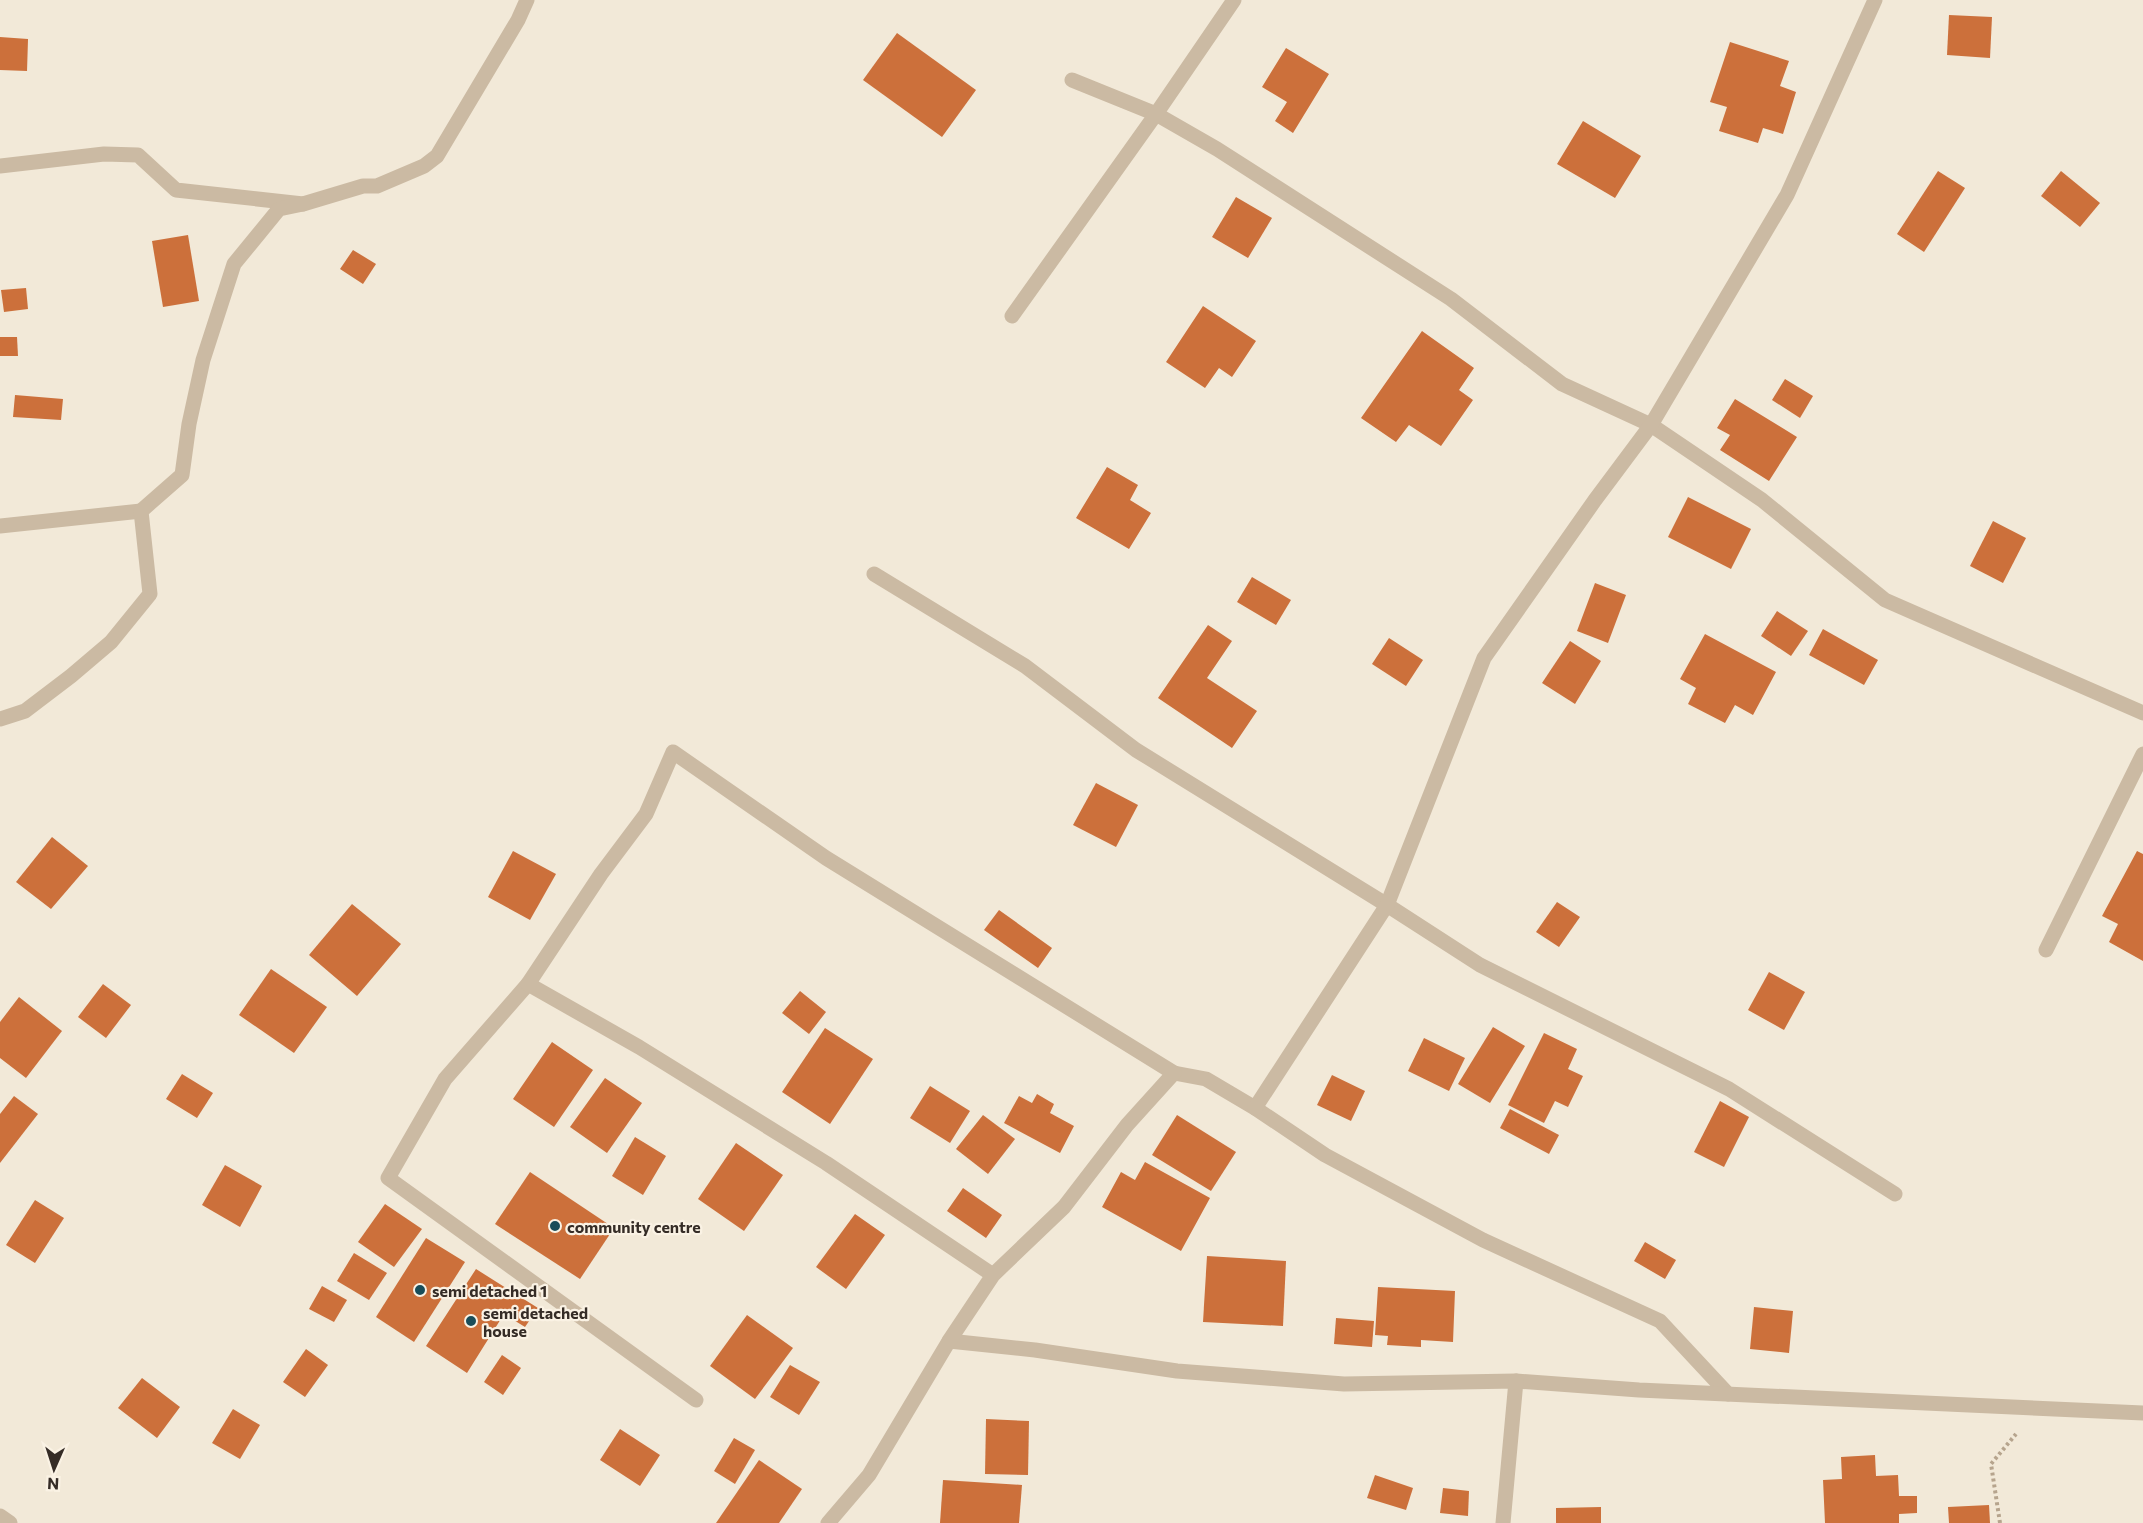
<svg xmlns="http://www.w3.org/2000/svg" width="2143" height="1523" font-family="Commissioner,sans-serif">
  <style>
    .building { fill: #cc703b }
    .lines { fill: none; stroke-linecap: round; stroke-linejoin: round }
    .path { stroke: #b6a48d; stroke-width: 4; stroke-dasharray: 3 3; stroke-linecap: butt }
    .minor { stroke: #cbbaa3; stroke-width: 15 }
    .poi-dot { fill: #194d59; stroke: #faf2e4; stroke-width: 2 }
    .labels { text-anchor: middle; dominant-baseline: central; stroke-width: 4.5; stroke-linejoin: round; paint-order: stroke }
    .poi-label { font-size: 16px; font-weight: bold; fill: #352c26; stroke: #faf2e4; text-anchor: start }
  </style>
  <rect width="100%" height="100%" fill="#f2e9d8"/>
  <!-- building -->
  <g class="building">
    <path d="M1949,15L1992,17L1990,58L1947,55Z"/>
    <path d="M897,33L976,90L942,137L863,80Z"/>
    <path d="M0,37L28,39L27,71L0,70Z"/>
    <path d="M1730,42L1789,61L1780,86L1796,92L1783,134L1763,128L1758,143L1719,131L1727,107L1710,102Z"/>
    <path d="M1286,48L1329,74L1293,133L1275,121L1287,102L1262,87Z"/>
    <path d="M1583,121L1641,156L1615,198L1557,164Z"/>
    <path d="M1938,171L1965,188L1924,252L1897,234Z"/>
    <path d="M2061,171L2100,203L2080,227L2041,196Z"/>
    <path d="M1236,197L1272,218L1248,258L1212,237Z"/>
    <path d="M188,235L199,301L163,307L152,241Z"/>
    <path d="M353,250L376,264L363,284L340,269Z"/>
    <path d="M26,288L28,309L4,312L1,290Z"/>
    <path d="M1203,306L1256,341L1232,377L1219,368L1205,388L1166,362Z"/>
    <path d="M1422,331L1474,368L1459,390L1473,400L1441,446L1409,425L1396,442L1361,418Z"/>
    <path d="M0,337H17L18,356H0Z"/>
    <path d="M1785,379L1813,396L1800,418L1772,400Z"/>
    <path d="M15,395L63,399L61,420L13,417Z"/>
    <path d="M1735,399L1797,437L1769,481L1720,450L1730,435L1717,428Z"/>
    <path d="M1107,467L1138,485L1130,500L1151,513L1129,549L1076,518Z"/>
    <path d="M1688,497L1751,529L1731,569L1668,537Z"/>
    <path d="M1993,521L2026,538L2003,583L1970,566Z"/>
    <path d="M1252,577L1291,600L1276,625L1237,602Z"/>
    <path d="M1595,583L1626,595L1608,643L1577,631Z"/>
    <path d="M1777,611L1808,631L1791,656L1761,636Z"/>
    <path d="M1208,625L1232,641L1207,678L1257,711L1232,748L1158,698Z"/>
    <path d="M1823,629L1878,660L1864,685L1809,655Z"/>
    <path d="M1705,634L1776,672L1753,715L1735,705L1725,723L1688,704L1696,688L1680,679Z"/>
    <path d="M1389,638L1423,660L1406,686L1372,664Z"/>
    <path d="M1570,641L1601,661L1575,704L1542,683Z"/>
    <path d="M1096,783L1138,805L1116,847L1073,825Z"/>
    <path d="M52,837L88,866L51,909L16,882Z"/>
    <path d="M513,851L556,874L530,920L488,897Z"/>
    <path d="M2137,851L2143,854V961L2109,942L2118,924L2102,916Z"/>
    <path d="M1557,902L1580,917L1559,947L1536,932Z"/>
    <path d="M352,904L401,944L357,996L309,955Z"/>
    <path d="M999,910L1052,948L1038,968L984,930Z"/>
    <path d="M271,969L327,1007L294,1053L239,1015Z"/>
    <path d="M1769,972L1805,992L1784,1030L1748,1010Z"/>
    <path d="M103,984L131,1005L106,1038L78,1017Z"/>
    <path d="M800,991L826,1012L809,1034L782,1013Z"/>
    <path d="M19,997L62,1031L26,1078L0,1058V1022Z"/>
    <path d="M1493,1027L1525,1046L1490,1103L1458,1084Z"/>
    <path d="M825,1028L873,1059L830,1124L782,1092Z"/>
    <path d="M1544,1033L1577,1049L1568,1069L1583,1076L1568,1107L1555,1101L1544,1123L1508,1105Z"/>
    <path d="M1424,1038L1465,1058L1449,1091L1408,1071Z"/>
    <path d="M552,1042L593,1070L554,1127L513,1099Z"/>
    <path d="M182,1074L213,1093L197,1118L166,1099Z"/>
    <path d="M1332,1075L1365,1091L1351,1121L1317,1105Z"/>
    <path d="M605,1078L642,1103L607,1153L570,1127Z"/>
    <path d="M930,1086L970,1111L950,1143L910,1118Z"/>
    <path d="M1037,1094L1054,1104L1050,1113L1074,1126L1060,1153L1004,1123L1019,1096L1032,1103Z"/>
    <path d="M14,1096L38,1114L0,1163V1114Z"/>
    <path d="M1720,1101L1749,1117L1724,1167L1694,1152Z"/>
    <path d="M1510,1109L1559,1135L1549,1154L1500,1128Z"/>
    <path d="M983,1115L1015,1139L988,1174L956,1149Z"/>
    <path d="M1177,1115L1236,1152L1211,1191L1152,1155Z"/>
    <path d="M635,1137L666,1156L643,1195L612,1176Z"/>
    <path d="M736,1143L783,1175L744,1231L698,1199Z"/>
    <path d="M1145,1162L1210,1198L1181,1251L1102,1207L1121,1172L1135,1180Z"/>
    <path d="M225,1165L262,1186L240,1227L202,1205Z"/>
    <path d="M530,1172L614,1228L580,1279L495,1224Z"/>
    <path d="M963,1188L1002,1215L986,1238L947,1211Z"/>
    <path d="M35,1200L64,1218L35,1263L6,1245Z"/>
    <path d="M385,1204L422,1229L394,1267L358,1242Z"/>
    <path d="M855,1214L885,1235L846,1289L816,1267Z"/>
    <path d="M426,1238L465,1262L414,1342L376,1317Z"/>
    <path d="M1645,1242L1676,1260L1665,1279L1634,1261Z"/>
    <path d="M354,1253L387,1273L369,1300L337,1281Z"/>
    <path d="M1207,1256L1286,1261L1283,1326L1203,1322Z"/>
    <path d="M476,1269L538,1308L525,1327L504,1314L467,1373L426,1346Z"/>
    <path d="M322,1286L347,1300L334,1322L309,1309Z"/>
    <path d="M1378,1287L1455,1291L1453,1342L1421,1340V1347L1387,1345L1388,1336L1375,1335Z"/>
    <path d="M1754,1307L1793,1311L1789,1353L1750,1349Z"/>
    <path d="M747,1315L793,1348L755,1399L710,1366Z"/>
    <path d="M1336,1318L1374,1321L1372,1347L1334,1344Z"/>
    <path d="M306,1349L328,1365L305,1397L283,1382Z"/>
    <path d="M502,1355L521,1368L503,1395L484,1382Z"/>
    <path d="M790,1365L820,1382L799,1415L770,1397Z"/>
    <path d="M142,1378L180,1407L157,1438L118,1408Z"/>
    <path d="M233,1409L260,1425L240,1459L212,1443Z"/>
    <path d="M986,1419L1029,1421L1028,1475L985,1474Z"/>
    <path d="M620,1429L660,1455L640,1486L600,1460Z"/>
    <path d="M734,1438L755,1450L735,1484L714,1471Z"/>
    <path d="M1875,1455L1876,1476L1898,1475L1899,1496H1917V1513L1899,1514V1523H1825L1823,1480L1842,1479L1841,1457Z"/>
    <path d="M759,1460L802,1489L779,1523H716Z"/>
    <path d="M1375,1475L1413,1488L1406,1510L1367,1498Z"/>
    <path d="M943,1480L1022,1485L1019,1523H940Z"/>
    <path d="M1443,1488L1469,1491L1468,1516L1440,1513Z"/>
    <path d="M1989,1505L1990,1523H1949L1948,1507Z"/>
    <path d="M1601,1507V1523H1556V1508Z"/>
  </g>
  <g class="lines">
    <!-- path -->
    <path class="path" d="M2000,1523L1991,1464L2016,1434"/>
    <!-- minor -->
    <g class="minor">
      <path d="M1072,80L1156,114L1217,149L1451,299L1562,384L1651,425L1762,500L1885,600L2143,713"/>
      <path d="M0,166L104,154L138,155L176,190L303,204L363,186H377L424,166L437,156L518,20L527,0"/>
      <path d="M1012,316L1156,114L1234,0"/>
      <path d="M0,526L141,511"/>
      <path d="M874,574L1025,666L1136,750L1387,905L1480,965L1729,1089L1895,1194"/>
      <path d="M0,719L25,711L71,676L111,642L150,594L141,511L182,475L189,424L203,360L234,264L279,209L303,204"/>
      <path d="M2046,950L2143,754"/>
      <path d="M528,984L445,1079L388,1178L696,1400"/>
      <path d="M1174,1073L1206,1079L1255,1108L1325,1155L1483,1240L1660,1321L1728,1394"/>
      <path d="M1255,1108L1387,905L1484,658L1595,500L1651,425L1787,195L1875,0"/>
      <path d="M949,1341L1035,1350L1177,1371L1344,1384L1516,1381L1639,1390L2143,1413"/>
      <path d="M0,1516L10,1523"/>
      <path d="M828,1523L869,1475L949,1341L993,1275L1064,1207L1127,1125L1174,1073L826,858L673,752L646,814L601,874L528,984L639,1047L826,1163L993,1275"/>
      <path d="M1503,1523L1516,1381"/>
    </g>
  </g>
  <!-- markers -->
  <g class="poi-dot">
    <circle cx="555" cy="1226" r="6"/>
    <circle cx="420" cy="1290" r="6"/>
    <circle cx="471" cy="1321" r="6"/>
  </g>
  <g class="labels">
    <!-- poi labels -->
    <g class="poi-label">
      <text x="567" y="1226">community centre</text>
      <text x="432" y="1290">semi detached 1</text>
      <text x="483" y="1312">semi detached<tspan x="483" dy="18">house</tspan></text>
    </g>
  </g>
  <!-- north arrow -->
  <g transform="translate(54 1469) rotate(183)" stroke="#faf2e4" stroke-width="4.5" paint-order="stroke">
  <path d="M0-4.5L10 22L0 15L-10 22Z" fill="#352c26"/>
  <text y="-9" font-size="16" font-weight="bold" text-anchor="middle" fill="#352c26">N</text>
  </g>
</svg>
